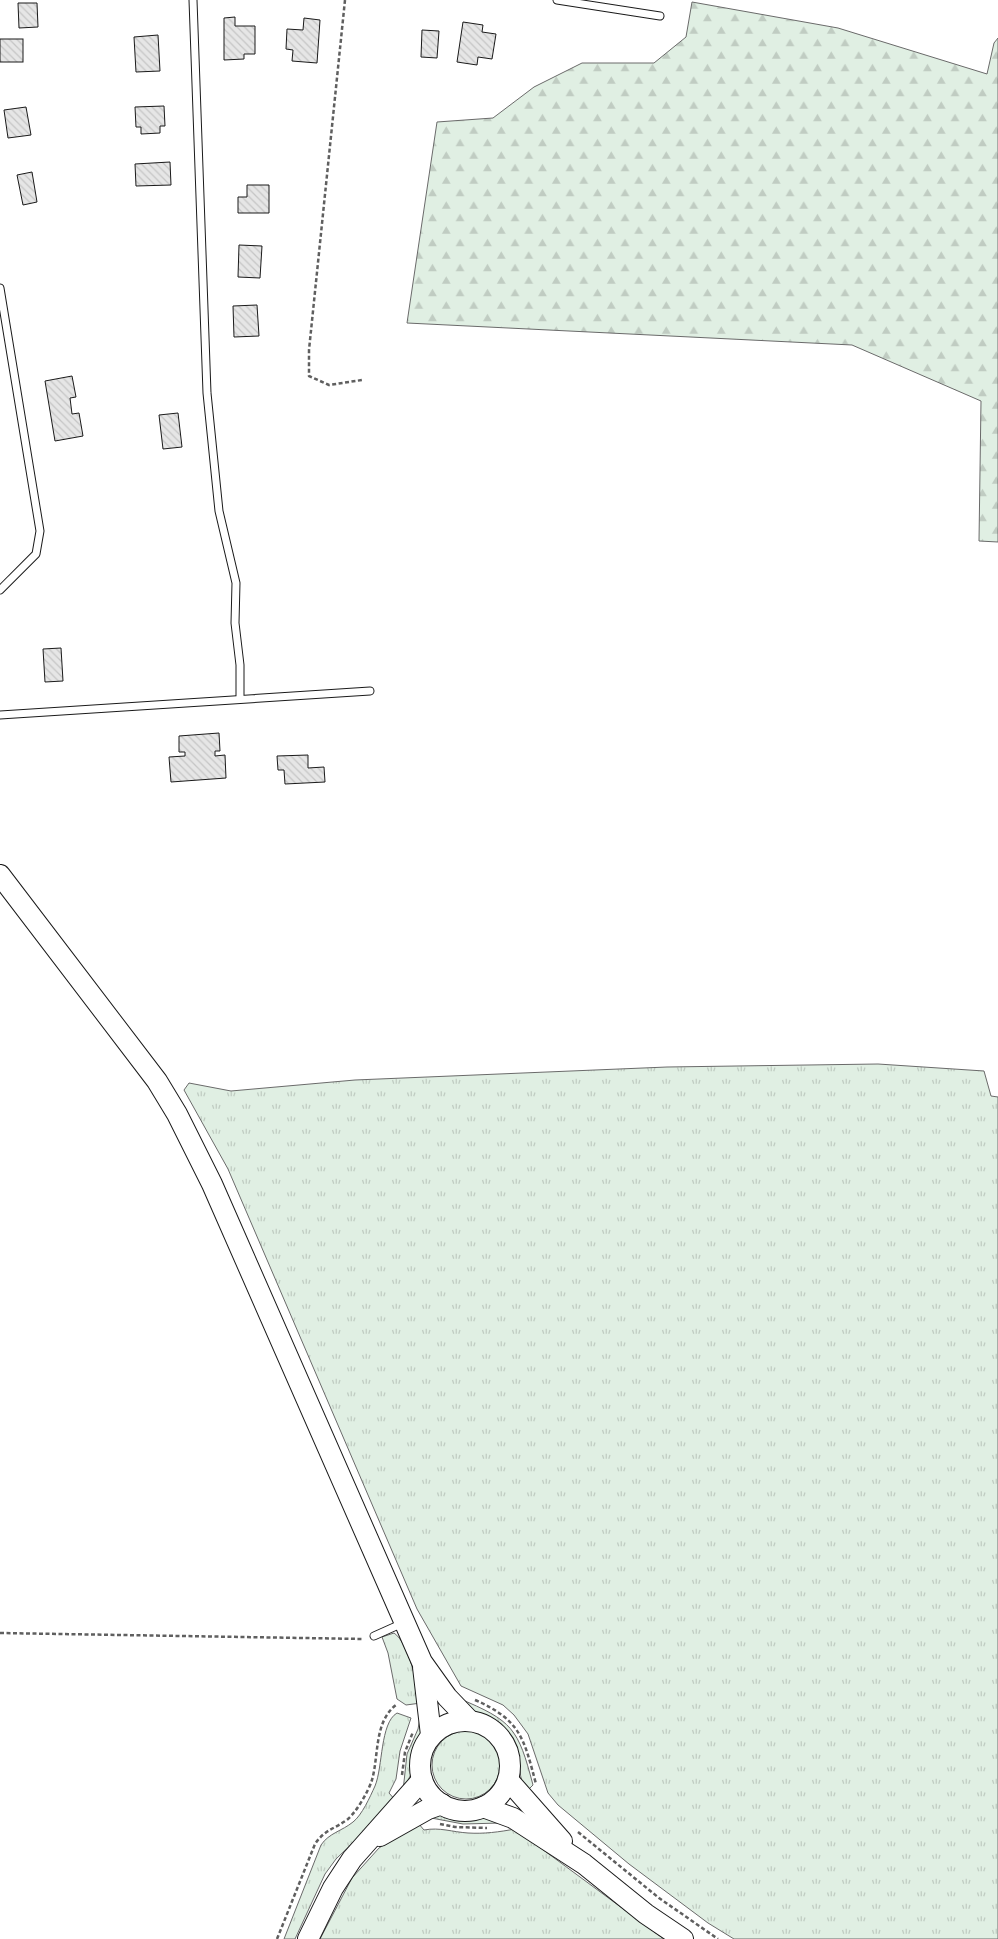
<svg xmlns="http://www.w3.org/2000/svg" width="998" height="1939" font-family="Spectral,serif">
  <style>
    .grass { fill: url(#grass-tufts); stroke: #6a6a6a }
    .forest { fill: url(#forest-firs); stroke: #6a6a6a }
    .building { fill: url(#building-back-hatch); stroke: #1a1a1a }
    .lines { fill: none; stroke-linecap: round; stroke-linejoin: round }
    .lane-casing { stroke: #1a1a1a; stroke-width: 9 }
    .secondary-casing { stroke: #1a1a1a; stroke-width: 22 }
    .path { stroke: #5f5f5f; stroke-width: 2.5; stroke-dasharray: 4 2.5; stroke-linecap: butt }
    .lane { stroke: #fff; stroke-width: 7 }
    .secondary { stroke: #fff; stroke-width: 20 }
  </style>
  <defs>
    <pattern id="grass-tufts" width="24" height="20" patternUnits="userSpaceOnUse" patternTransform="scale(1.25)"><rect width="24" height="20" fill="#e0efe3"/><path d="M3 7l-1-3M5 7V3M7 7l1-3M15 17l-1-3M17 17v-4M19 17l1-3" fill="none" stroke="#c0ccc2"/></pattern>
    <pattern id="forest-firs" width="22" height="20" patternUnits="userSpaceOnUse" patternTransform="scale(1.25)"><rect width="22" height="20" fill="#e0efe3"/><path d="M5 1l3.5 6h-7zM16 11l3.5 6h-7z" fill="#c0ccc2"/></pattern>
    <pattern id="building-back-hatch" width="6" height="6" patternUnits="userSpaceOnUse" patternTransform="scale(1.25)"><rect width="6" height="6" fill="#e6e6e6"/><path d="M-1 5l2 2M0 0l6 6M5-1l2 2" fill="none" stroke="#c5c5c5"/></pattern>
  </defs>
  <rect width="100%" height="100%" fill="#fff"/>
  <!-- grass -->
  <g class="grass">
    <path d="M878,1064L984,1071L991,1096L998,1097V1939H734L708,1923L629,1864L558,1805L548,1793L528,1734L514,1715L503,1705L461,1686L417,1609L228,1169L184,1090L189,1083L231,1091L355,1080L667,1067Z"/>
    <path d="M394,1633C409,1643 417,1685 421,1703L406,1705L397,1699L388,1653L382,1637Z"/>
    <path d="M458,1698C513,1721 518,1728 533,1785L526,1792C518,1778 521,1763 516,1747C507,1721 493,1722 473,1711C468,1708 463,1702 458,1698Z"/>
    <path d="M397,1713L411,1718L400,1751L396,1779L389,1793L396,1801L336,1859L325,1874L295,1939H284L321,1845C329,1833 342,1831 353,1822C362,1815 370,1797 375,1786C383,1767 380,1723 397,1713Z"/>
    <path d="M420,1718L422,1733L415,1745L411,1774L403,1791L407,1754L418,1729Z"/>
    <circle cx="466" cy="1765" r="34"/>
    <path d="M436,1814L457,1818L492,1816L501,1823L463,1824L426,1817Z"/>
    <path d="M418,1823L424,1830C440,1827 452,1832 468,1833C484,1834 499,1832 515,1829L664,1939H320L352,1878L379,1848Z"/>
  </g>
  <!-- forest -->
  <path class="forest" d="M692,2L838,28L987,74L994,43L998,38V542L979,541L981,401L852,345L407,323L437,122L493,118L534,87L582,63H654L686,37Z"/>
  <!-- building -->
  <g class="building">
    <path d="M18,3H37L38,27L19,28Z"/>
    <path d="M235,17V26H255V54H244V59L224,60V18Z"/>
    <path d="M304,18L320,20L317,63L292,61L293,50L286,49L287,29L303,30Z"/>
    <path d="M463,22L483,25L482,32L496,34L492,59L478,57L477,65L457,62Z"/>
    <path d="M422,30L439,31L437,58L421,57Z"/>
    <path d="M158,35L160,71L136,72L134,37Z"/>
    <rect x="0" y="39" width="23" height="23"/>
    <path d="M164,106L165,126H160V133L141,134V127H136L135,107Z"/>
    <path d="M26,107L31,135L8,138L4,110Z"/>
    <path d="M170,162L171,185L136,186L135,164Z"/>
    <path d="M32,172L37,202L23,205L17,175Z"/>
    <path d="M247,185H269V213H238V197H247Z"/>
    <path d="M239,245L262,246L260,278L238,277Z"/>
    <path d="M257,305L259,336L234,337L233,306Z"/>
    <path d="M72,376L76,397L70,398L72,414L79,413L83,436L55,441L45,381Z"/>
    <path d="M178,413L182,447L163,449L159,415Z"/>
    <path d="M61,648L63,681L45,682L43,649Z"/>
    <path d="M219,733L220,751H215V756L225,755L226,778L171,782L169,757L185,756V752H179V736Z"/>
    <path d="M308,755V768L324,767L325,782L285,784L284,770H278L277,756Z"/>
  </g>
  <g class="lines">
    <defs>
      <g id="lane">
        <path d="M193,0L207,393L219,511L236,583L235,623L240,665V698"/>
        <path d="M557,0L660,16"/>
        <path d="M0,288L40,531L36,554L0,590"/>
        <path d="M0,715L370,691"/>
        <path d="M374,1636L403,1623"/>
      </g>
      <g id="secondary">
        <path d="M0,875L157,1081L177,1114L212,1184L422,1662L447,1697L470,1721"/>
        <path d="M423,1667L431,1735"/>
        <circle cx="465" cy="1766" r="45"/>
        <path d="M509,1781L562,1841"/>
        <path d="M483,1807L513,1818L584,1864L646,1914L683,1939"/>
        <path d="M380,1836L428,1809L442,1804"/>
        <path d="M308,1939L333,1888L352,1859L422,1780"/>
      </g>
    </defs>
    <!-- lane casing -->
    <use href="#lane" class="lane-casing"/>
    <!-- secondary casing -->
    <use href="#secondary" class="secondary-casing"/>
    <!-- path -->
    <g class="path">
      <path d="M345,0L309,350V376L329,385L362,380"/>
      <path d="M0,1633L363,1639"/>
      <path d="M475,1700C521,1720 524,1739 536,1784"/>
      <path d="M402,1775L405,1752L413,1732"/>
      <path d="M440,1824L455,1827L487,1828"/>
      <path d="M578,1832L659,1898L718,1939"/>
      <path d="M277,1939L315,1844C325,1829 335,1829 348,1819C357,1811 368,1792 372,1780C379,1755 374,1722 396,1705"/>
    </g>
    <!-- lane -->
    <use href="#lane" class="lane"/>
    <!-- secondary -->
    <use href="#secondary" class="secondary"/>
  </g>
</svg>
